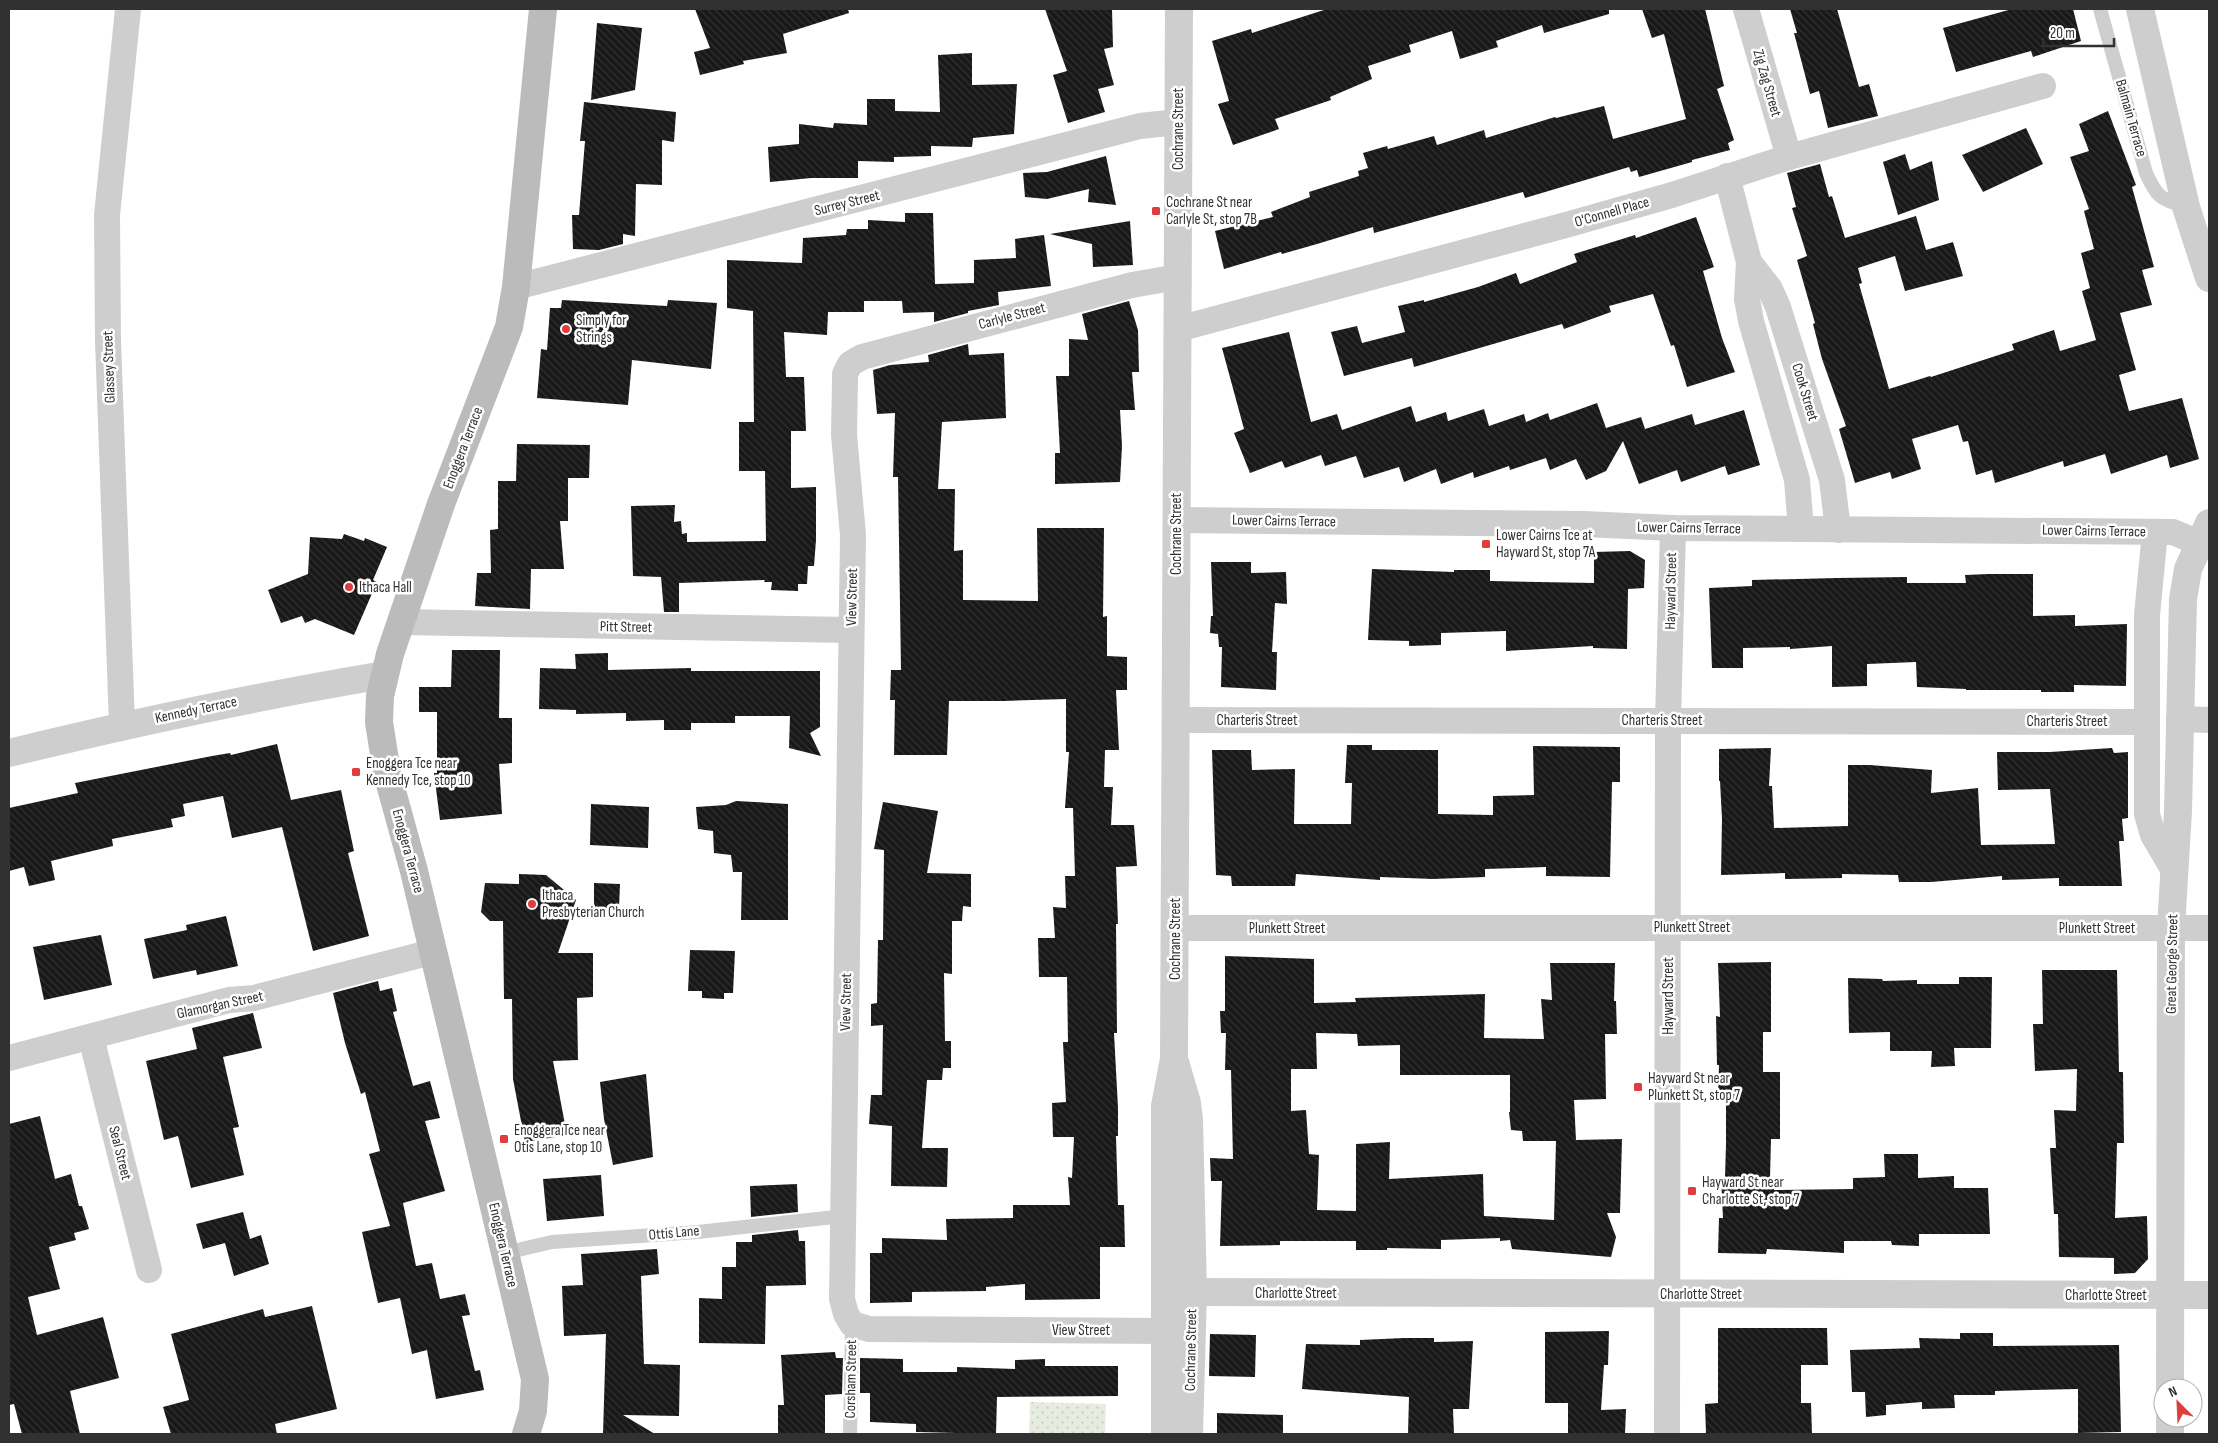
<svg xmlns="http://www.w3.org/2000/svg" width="2218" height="1443" font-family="'Sofia Sans Condensed',sans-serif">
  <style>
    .grass { fill: url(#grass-dots) }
    .building { fill: url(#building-back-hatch); fill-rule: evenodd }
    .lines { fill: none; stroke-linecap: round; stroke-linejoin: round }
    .service { stroke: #cecece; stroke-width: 14 }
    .minor { stroke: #cecece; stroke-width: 26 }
    .tertiary { stroke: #cecece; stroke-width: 28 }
    .secondary { stroke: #bbb; stroke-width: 28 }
    .poi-dot { fill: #df3c3d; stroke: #fff; stroke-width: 2 }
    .labels { text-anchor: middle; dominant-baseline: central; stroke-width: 5; stroke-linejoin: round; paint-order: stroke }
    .street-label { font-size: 15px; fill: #313131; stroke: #fff }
    .poi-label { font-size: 15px; fill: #313131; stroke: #fff; text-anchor: start }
  </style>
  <defs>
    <pattern id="grass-dots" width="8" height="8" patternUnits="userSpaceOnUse" patternTransform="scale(1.25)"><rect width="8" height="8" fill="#e6ede0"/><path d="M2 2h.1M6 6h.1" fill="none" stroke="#c6ccc1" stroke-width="1.8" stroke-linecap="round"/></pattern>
    <pattern id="building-back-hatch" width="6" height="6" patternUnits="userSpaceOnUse" patternTransform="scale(1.25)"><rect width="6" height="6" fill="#181818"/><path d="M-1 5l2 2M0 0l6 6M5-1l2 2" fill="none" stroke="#313131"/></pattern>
  </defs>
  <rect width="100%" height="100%" fill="#fff"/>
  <!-- grass -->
  <path class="grass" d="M1030,1402L1106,1404L1105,1434H1029Z"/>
  <!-- building -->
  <g class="building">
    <path d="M695,9H848L849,13L783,34L787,53L743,61L744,64L700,75L694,52L710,48Z"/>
    <path d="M1045,9H1112L1113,47L1104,49L1114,85L1098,89L1105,112L1068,123L1053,75L1067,71Z"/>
    <path d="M1327,9H1609V14L1544,33L1542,25L1496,41L1498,47L1460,59L1452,31L1409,45L1411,52L1368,66L1372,79L1330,97L1331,100L1275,119L1279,129L1233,145L1218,104L1229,101L1212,41L1251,29L1252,33Z"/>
    <path d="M1642,9H1705L1724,86L1717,89L1734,140L1728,143L1730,150L1692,160V162L1639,177L1637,170L1631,172L1629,167L1525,198L1523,192L1374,233L1373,227L1317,244L1282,254L1281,252L1224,269L1215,231L1273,217L1271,212L1310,197L1309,192L1359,176L1358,171L1368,168L1363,153L1387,146L1388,149L1434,136L1437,145L1484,130L1486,138L1555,117L1556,118L1604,106L1613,139L1686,119L1664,34L1652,38Z"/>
    <path d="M1790,9H1837L1859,87L1869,84L1878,116L1828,128L1819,91L1810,94L1794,33H1797Z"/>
    <path d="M2012,9H2073L2081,41L2033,57L2031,51L1956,72L1943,28Z"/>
    <path d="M597,23L642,28L635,90L591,100Z"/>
    <path d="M972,53V85L1017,84L1014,134L973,138L972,147L931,146V156L894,157V162L858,161V178H811L770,182L768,147L799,144V124L833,128L834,123L867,125V99H895V111L940,112L938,55Z"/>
    <path d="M584,102L676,112L674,142L662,140V185L636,184L635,236L623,234V244L599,250L573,249L572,215H579L585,141H580Z"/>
    <path d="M2108,111L2136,185L2132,187L2154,267L2142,270L2152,305L2120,313L2136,370L2119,375L2129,411L2182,398L2199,459L2170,468L2167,455L2111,474L2105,454L2064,467L2063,461L1995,483L1992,470L1976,475L1968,441L1963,442L1958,425L1912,439L1921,469L1892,479L1890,472L1855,483L1839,429L1846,426L1822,359L1813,324L1815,323L1797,260L1807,256L1792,208L1796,207L1787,173L1820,164L1829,197L1832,196L1845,238L1916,216L1926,250L1953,242L1963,276L1905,291L1895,256L1858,268L1862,283L1859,284L1889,389L1930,376L1931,377L2014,350L2012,344L2054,330L2060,351L2096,340L2082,291L2090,288L2081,253L2094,249L2084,211L2089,209L2070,157L2089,151L2079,124Z"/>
    <path d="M2026,128L2043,164L1983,192L1962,155Z"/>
    <path d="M1905,154L1910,170L1932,161L1939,200L1898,215L1883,162Z"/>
    <path d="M1106,156L1116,205L1088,202L1089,189L1047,199L1025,197L1023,173L1047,172Z"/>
    <path d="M905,213H933L935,284L974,283V260L1016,258L1015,239L1044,235L1051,286L998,292L999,305L968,311V313L934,322V312L903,313L902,301H864V312H828L827,335L784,332L786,377H804L806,431H791V488L816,487V540L814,566H808L807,584H798V591L771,590L772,582H764L765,580L679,583V612H664L661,577L633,576L631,506L675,505L674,522L681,521L682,534L687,533V542L766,541L765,471H739V422H754L753,311L727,308V260L802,263L803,238L846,235L847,229H868V220L905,222Z"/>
    <path d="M1696,217L1714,267L1703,271L1722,338L1735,372L1687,387L1674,345L1671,346L1653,294L1609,306L1611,312L1564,329L1562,324L1414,367L1412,358L1344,376L1331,332L1357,326L1362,343L1405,332L1398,306L1424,300V302L1478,287L1516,273L1520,284L1577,262L1574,254L1635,235L1636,238Z"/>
    <path d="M1130,221L1133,265L1093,267L1092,244L1050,234Z"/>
    <path d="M562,300L667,306L668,300L717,303L711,369L632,360L628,405L537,398L541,349L547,350L550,308H561Z"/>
    <path d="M1129,301L1138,330L1139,372H1132L1135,410H1120L1122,446L1120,482L1055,484V453H1060L1056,376H1069V339L1088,340L1082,314Z"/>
    <path d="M1289,332L1311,422L1337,414L1342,430L1411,406L1416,422L1446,412L1448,421L1484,409L1489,426L1524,414L1526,422L1548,413L1550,420L1597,403L1606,428L1641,417L1645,429L1692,414L1695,425L1744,410L1760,465L1728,475L1725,466L1681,482L1677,470L1639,484L1623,441L1606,471L1586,480L1576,459L1550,470L1546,458L1510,470L1509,466L1474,478L1473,472L1441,484L1436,469L1404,482L1399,467L1364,478L1356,456L1325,466L1321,455L1285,468L1282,461L1250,473L1234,433L1244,429L1222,348Z"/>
    <path d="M968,344L969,355L1004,353L1006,418L942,422L938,489H955L954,551L963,550V600L1038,601L1037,528H1104L1103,617L1107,616V656L1127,657V690H1116L1119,750H1105L1104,787H1113L1111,825H1134L1137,866L1116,867L1118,924H1116L1117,1033H1114L1118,1108V1136H1116L1118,1205H1124L1125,1247H1100V1299L1025,1300V1284L986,1287V1291L912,1292V1302L870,1303V1253H882V1238L947,1240L946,1219L1013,1218V1205H1070L1068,1177L1072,1178L1074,1137H1053L1052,1103L1066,1102L1063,1042H1068L1067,977H1039L1038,938H1055L1053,907L1066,908L1065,876H1075L1073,808H1065L1069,752H1066V699L1004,701H949L947,755H894L895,700H890L891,670H901L898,477H893L895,413L877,414L873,370L890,365L929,362L928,355Z"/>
    <path d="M517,444L590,445L589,478H568V521H560L564,569H531L530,609L475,606L477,573H491L490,530L498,529V481H516Z"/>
    <path d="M344,534L364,541L365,538L387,547L373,580L377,582L354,635L315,619L305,623L302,616L281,623L268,590L308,574L310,537L342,539Z"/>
    <path d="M1630,551L1645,560L1644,588L1628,589L1627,649L1593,648V646L1506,651V631L1441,633V645L1409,646V641L1368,640L1372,569L1454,572V570H1490V581L1594,583V552Z"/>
    <path d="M1211,562H1251V573L1286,572L1287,604L1275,603L1272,652H1277L1276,690L1221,687L1222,647H1219L1218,634L1210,633L1211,616H1213Z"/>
    <path d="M1989,574H2033V616L2075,615V626L2127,624L2126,686L2074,685V692H2041V690H1966V689L1917,687L1916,662L1867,664V686L1832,687V646L1790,649V647L1743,648V668H1712L1709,588L1752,586V580L1837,578L1907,577V583H1966L1965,575Z"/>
    <path d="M452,650H500L499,718H512V763L499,764L502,814L440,820L434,773H437V712H419V687H451Z"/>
    <path d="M608,653V670L691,668V671H820V727L810,733L821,756L789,748L790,716H735V723H691V730H664V720L626,721V713L576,714V710L539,709L540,668L576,669L575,654Z"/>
    <path d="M277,744L291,800L341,790L354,851L348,853L369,936L313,951L282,827L232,838L223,796L183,804L185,816L171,819L173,827L112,839L113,846L51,861L55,880L29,886L24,867L9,871V808L78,793L75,783L212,756L230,753L231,755Z"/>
    <path d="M1347,745H1372V750H1438V814L1493,815V796L1534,795L1533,746L1620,747V782H1612L1610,877L1546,876V867L1485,869V877L1433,879L1380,877V880L1296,874L1295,886H1232L1231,876L1216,875L1212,750H1251L1252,770L1295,769L1294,824H1351L1352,783H1345Z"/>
    <path d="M1771,748L1769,786H1772L1774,828L1848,826V765H1870L1932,770L1931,793L1978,788L1981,845L2055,844L2050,789L1998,790L1997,752H2050L2112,748L2114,753L2128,752V818L2122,819L2124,841H2119L2122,886H2059V878L2002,880V876L1931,882H1899L1898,875L1842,874V878L1785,879V873L1721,875L1722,819L1720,781H1719V749Z"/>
    <path d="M736,801L788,804V920H741L742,872H733L731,855L714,853L713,831L698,829L696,807L726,805Z"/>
    <path d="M883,802L938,811L927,873L971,874V907L963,906L962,921H952V974L944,973L945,1041H951V1068H943L942,1080H927L922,1148H948L947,1187L891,1186L892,1126L869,1124L871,1095H882L883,1025L871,1026V1004L877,1003L878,940H883L884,850L874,849Z"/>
    <path d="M591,804L649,807L648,848L590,845Z"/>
    <path d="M519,874L546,875L576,900L558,953H593V997L577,998L578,1060L553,1061L567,1135L525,1142L513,1079L512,999H504L503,921H490L481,912L485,883L519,884Z"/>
    <path d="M594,883L620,884L619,908H594Z"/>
    <path d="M226,916L238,966L197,975L196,970L153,979L144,939L187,930L186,925Z"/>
    <path d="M101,935L112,985L44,1000L33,947Z"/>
    <path d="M690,950L735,951L733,993H724V999L702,998V991H688Z"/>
    <path d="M1225,956L1314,959V1003L1356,1002L1355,998L1485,994L1484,1038L1544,1039L1541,999L1552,1000L1550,963H1615L1614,1001H1616L1617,1034H1605L1606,1099L1574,1100L1576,1140L1622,1139L1620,1213H1607L1616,1237L1611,1257L1512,1249L1510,1240L1500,1241V1238L1441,1240V1249L1387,1248V1250H1356V1241H1280V1245L1220,1246L1222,1181H1211L1210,1158L1233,1159L1231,1070H1225L1226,1033H1221L1220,1011H1225ZM1316,1033L1357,1034L1358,1046L1400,1045V1075H1510V1112H1509L1511,1130L1522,1131L1523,1141H1556L1554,1220L1484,1216L1483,1174L1389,1179L1390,1142L1356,1144V1211L1317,1210L1319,1155L1309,1154L1306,1110L1291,1111V1069H1317Z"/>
    <path d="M1771,962V1032H1763V1072H1780V1139H1771L1770,1178H1774V1190L1853,1189V1178L1885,1177L1884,1154H1918V1178L1954,1176V1188H1988L1990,1234H1919V1246L1892,1245L1891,1241H1844V1253L1767,1249L1766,1254L1718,1253L1719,1218H1723L1721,1177H1725L1726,1144V1095H1718L1719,1065H1717L1716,1016L1720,1017L1718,963Z"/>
    <path d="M2042,970H2117L2119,1072H2123L2124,1143H2117L2115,1218L2147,1216L2148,1259L2135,1273L2114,1274V1258L2059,1257L2058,1214H2054L2050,1148H2056L2054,1110L2076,1111L2077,1069L2035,1071L2033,1024H2043Z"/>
    <path d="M1959,977H1992L1991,1048H1954L1955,1066L1931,1067L1932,1051H1890V1032L1849,1033L1848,978L1882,979L1883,981L1917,980V984H1959Z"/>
    <path d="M378,981L380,991L392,988L397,1011L393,1012L413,1086L430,1081L440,1118L425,1121L445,1191L403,1203L416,1266L432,1263L440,1299L465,1294L470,1315L462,1316L475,1371L480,1370L484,1390L436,1399L427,1350L412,1354L400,1298L378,1303L362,1232L390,1226L369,1154L380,1151L365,1092L361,1094L345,1043L333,993Z"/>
    <path d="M253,1013L262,1048L223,1057L239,1127L233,1128L244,1175L191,1188L178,1136L164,1140L146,1061L197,1049L192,1028Z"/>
    <path d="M646,1074L653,1157L613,1165L604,1119L600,1082Z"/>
    <path d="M40,1116L55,1179L71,1174L79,1206H82L89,1229L74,1233L76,1240L49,1247L60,1289L28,1297L37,1335L103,1317L119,1378L70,1391L80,1434H22L14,1404L9,1405V1124Z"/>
    <path d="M601,1175L604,1216L547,1221L543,1179Z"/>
    <path d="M797,1184L798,1212L751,1217L750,1186Z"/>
    <path d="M243,1212L250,1239L261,1235L269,1264L234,1276L225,1243L203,1249L196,1224Z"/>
    <path d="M798,1230L799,1241H805L806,1285L766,1286L765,1344L699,1343V1298L722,1299V1267H736V1242H752V1235Z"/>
    <path d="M657,1249L659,1274L641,1276L644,1364L680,1365L679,1416L623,1415L655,1434H603L606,1334L564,1336L562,1286L583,1285L581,1254Z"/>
    <path d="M312,1306L337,1409L275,1424L277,1434H171L163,1407L189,1400L171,1334L263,1309L265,1317Z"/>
    <path d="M1718,1328H1827L1828,1365H1801V1403H1811L1812,1434H1706L1705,1404L1718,1403Z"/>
    <path d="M1609,1331L1608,1365H1604L1601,1410L1626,1409L1625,1434H1568V1403H1545V1332Z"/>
    <path d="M1960,1333H1993V1346L2119,1345L2121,1432L2078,1433V1389L1995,1391V1395H1954L1955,1408L1922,1409V1402L1886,1405V1415L1866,1417L1865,1392H1852L1850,1350L1920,1348L1919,1338L1960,1339Z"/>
    <path d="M1210,1334L1256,1335L1255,1377L1209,1376Z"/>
    <path d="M1404,1338H1434V1342L1473,1341L1469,1409H1453L1454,1434H1408L1409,1397L1302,1389L1306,1344L1360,1345V1340Z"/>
    <path d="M835,1352L836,1358H843L842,1394L825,1395V1434H778V1405H784L781,1355Z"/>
    <path d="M860,1358L903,1359V1372H957V1367L1015,1369V1360L1045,1359V1366H1118V1396L997,1397L996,1434L916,1432V1424L870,1422V1393H860Z"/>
    <path d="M1217,1413L1283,1415V1434H1217Z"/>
  </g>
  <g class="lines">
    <!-- service -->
    <g class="service">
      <path d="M2100,9L2146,173C2158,199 2160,198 2186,207"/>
      <path d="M505,1253L552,1242L698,1232L844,1216"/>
      <path d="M850,1434L852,1324"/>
    </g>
    <!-- minor -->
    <g class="minor">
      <path d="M1746,9L1789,157"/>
      <path d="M1727,176L1749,262L1747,299L1751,321L1797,480L1801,529"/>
      <path d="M1749,262L1770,289L1778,307L1832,480L1838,530"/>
      <path d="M516,287L1140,126L1178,122"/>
      <path d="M1178,329L1566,225L1672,195L1789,157L2043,86"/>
      <path d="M1176,520L1583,524L1673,528L2173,532L2199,543"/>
      <path d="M2155,532L2147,615V814L2153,835L2175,872"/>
      <path d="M401,622L851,630"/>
      <path d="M2179,719L2209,720"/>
      <path d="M1176,720L2147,722"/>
      <path d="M122,725L108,341L107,215L128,9"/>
      <path d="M1175,928H2209"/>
      <path d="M91,1037L149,1270"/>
      <path d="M9,1058L229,1000L254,998L432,952"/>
      <path d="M1165,1331L869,1329L852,1324L846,1314L842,1299L853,535L844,435L845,381V374L850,364L862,357L1132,285L1178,277"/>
      <path d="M1667,1434L1668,720L1673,528"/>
    </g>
    <!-- tertiary -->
    <g class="tertiary">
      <path d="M2140,9L2186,207L2209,278"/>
      <path d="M9,753C133,723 258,696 384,675"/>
      <path d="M1175,1062L1187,1103L1189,1120L1193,1292L1189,1434"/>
      <path d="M1193,1292L2209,1295"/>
      <path d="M2170,1388L2171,928L2178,811L2183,599L2188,569L2209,523"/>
      <path d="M1165,1434V1106L1174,1059L1179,9"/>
      <path d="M2170,1434V1418"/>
    </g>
    <!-- secondary -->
    <path class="secondary" d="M526,1434L533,1411L535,1379L414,871L387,773L379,722L380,696L390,654L441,504L509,327L516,287L543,9"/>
  </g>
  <!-- markers -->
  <g class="poi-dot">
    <rect x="1151" y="206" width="10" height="10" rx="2.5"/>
    <circle cx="566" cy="329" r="5"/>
    <rect x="1481" y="539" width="10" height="10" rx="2.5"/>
    <circle cx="349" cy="587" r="5"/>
    <rect x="351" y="767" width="10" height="10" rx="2.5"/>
    <circle cx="532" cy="904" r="5"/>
    <rect x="1633" y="1082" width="10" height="10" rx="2.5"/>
    <rect x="499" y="1134" width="10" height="10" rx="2.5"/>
    <rect x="1687" y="1186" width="10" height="10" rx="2.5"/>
  </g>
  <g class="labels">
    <!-- street labels -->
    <g class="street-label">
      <text transform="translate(1767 83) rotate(74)">Zig Zag Street</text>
      <text transform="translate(2131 118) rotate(74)">Balmain Terrace</text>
      <text transform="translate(1178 129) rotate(-90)">Cochrane Street</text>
      <text transform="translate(847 203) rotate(-14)">Surrey Street</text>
      <text transform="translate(1612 212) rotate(-16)">O'Connell Place</text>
      <text transform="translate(1012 316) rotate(-15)">Carlyle Street</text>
      <text transform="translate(109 367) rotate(-92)">Glassey Street</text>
      <text transform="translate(1805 392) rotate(73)">Cook Street</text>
      <text transform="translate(463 448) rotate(-69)">Enoggera Terrace</text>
      <text transform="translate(1284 521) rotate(1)">Lower Cairns Terrace</text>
      <text transform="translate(1689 528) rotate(1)">Lower Cairns Terrace</text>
      <text transform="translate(2094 531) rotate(1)">Lower Cairns Terrace</text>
      <text transform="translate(1176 534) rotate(-90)">Cochrane Street</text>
      <text transform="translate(1671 591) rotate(-89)">Hayward Street</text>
      <text transform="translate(852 597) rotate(-89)">View Street</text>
      <text transform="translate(626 627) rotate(1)">Pitt Street</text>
      <text transform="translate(196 710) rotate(-12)">Kennedy Terrace</text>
      <text x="1257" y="720">Charteris Street</text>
      <text x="1662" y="720">Charteris Street</text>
      <text x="2067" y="721">Charteris Street</text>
      <text transform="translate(408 851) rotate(75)">Enoggera Terrace</text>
      <text x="1692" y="927">Plunkett Street</text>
      <text x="1287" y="928">Plunkett Street</text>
      <text x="2097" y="928">Plunkett Street</text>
      <text transform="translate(1175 939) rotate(-90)">Cochrane Street</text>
      <text transform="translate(2172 964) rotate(-89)">Great George Street</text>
      <text transform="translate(1668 996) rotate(-90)">Hayward Street</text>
      <text transform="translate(846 1002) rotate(-89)">View Street</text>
      <text transform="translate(220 1005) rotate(-12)">Glamorgan Street</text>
      <text transform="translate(120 1153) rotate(76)">Seal Street</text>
      <text transform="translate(674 1233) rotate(-5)">Ottis Lane</text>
      <text transform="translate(503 1245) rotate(77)">Enoggera Terrace</text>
      <text x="1296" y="1293">Charlotte Street</text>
      <text x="1701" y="1294">Charlotte Street</text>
      <text x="2106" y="1295">Charlotte Street</text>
      <text x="1081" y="1330">View Street</text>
      <text transform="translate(1191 1350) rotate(-89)">Cochrane Street</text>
      <text transform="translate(851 1379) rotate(-89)">Corsham Street</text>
    </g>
    <!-- poi labels -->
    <g class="poi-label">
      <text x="1166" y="202">Cochrane St near<tspan x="1166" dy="17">Carlyle St, stop 7B</tspan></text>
      <text x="576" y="320">Simply for<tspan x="576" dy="17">Strings</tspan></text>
      <text x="1496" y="535">Lower Cairns Tce at<tspan x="1496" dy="17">Hayward St, stop 7A</tspan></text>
      <text x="359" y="587">Ithaca Hall</text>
      <text x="366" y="763">Enoggera Tce near<tspan x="366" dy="17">Kennedy Tce, stop 10</tspan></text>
      <text x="542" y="895">Ithaca<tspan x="542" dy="17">Presbyterian Church</tspan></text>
      <text x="1648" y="1078">Hayward St near<tspan x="1648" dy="17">Plunkett St, stop 7</tspan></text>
      <text x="514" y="1130">Enoggera Tce near<tspan x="514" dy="17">Otis Lane, stop 10</tspan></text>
      <text x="1702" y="1182">Hayward St near<tspan x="1702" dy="17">Charlotte St, stop 7</tspan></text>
    </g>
  </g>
  <!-- border -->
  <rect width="2218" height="1443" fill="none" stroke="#313131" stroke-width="20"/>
  <!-- north arrow -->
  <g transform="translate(2178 1403) rotate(336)"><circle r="24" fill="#ffffff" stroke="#adadad"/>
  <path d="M0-4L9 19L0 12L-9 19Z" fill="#df3c3d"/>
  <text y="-8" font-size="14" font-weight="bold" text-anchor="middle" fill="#313131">N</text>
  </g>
  <!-- scale -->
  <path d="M2043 38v8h71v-8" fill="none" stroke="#313131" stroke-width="2.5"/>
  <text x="2050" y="38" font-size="15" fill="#313131" stroke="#ffffff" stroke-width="4" paint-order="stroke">20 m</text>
</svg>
